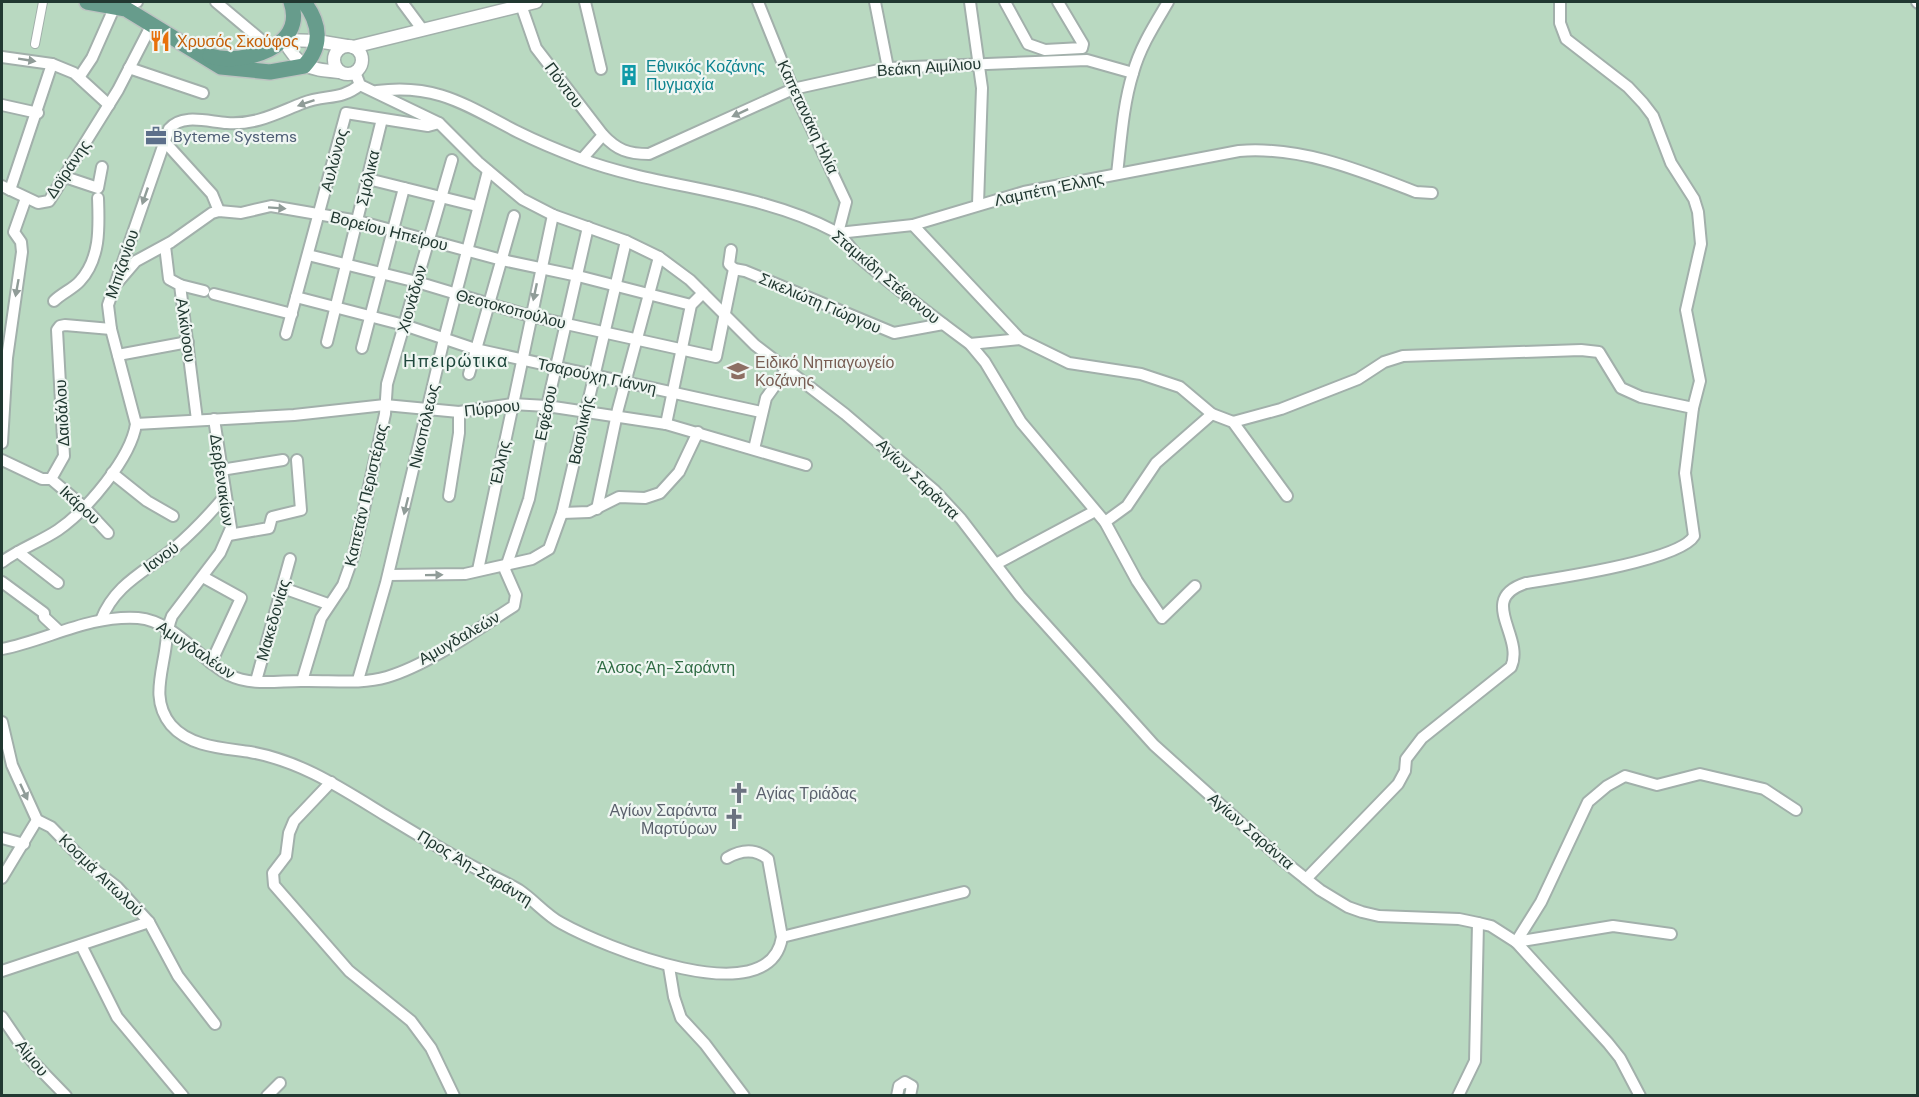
<svg xmlns="http://www.w3.org/2000/svg" width="1919" height="1097" font-family="'DM Sans',sans-serif">
  <style>
    .green { fill: #b9d9c1 }
    .lines { fill: none; stroke-linecap: round; stroke-linejoin: round }
    .pedestrian-casing { stroke: #a2b0ab; stroke-width: 10 }
    .minor-casing { stroke: #a2b0ab; stroke-width: 14 }
    .tertiary-casing { stroke: #a2b0ab; stroke-width: 15 }
    .primary-casing { stroke: #bcc3c1; stroke-width: 18 }
    .pedestrian { stroke: #fff; stroke-width: 8 }
    .minor { stroke: #fff; stroke-width: 10 }
    .tertiary { stroke: #fff; stroke-width: 12 }
    .primary { stroke: #679c8c; stroke-width: 15 }
    .oneway { fill: #909c98 }
    .labels { text-anchor: middle; dominant-baseline: central; stroke-width: 4.5; stroke-linejoin: round; paint-order: stroke }
    .food-label { font-size: 16px; fill: #c56008; stroke: #eff6f2; text-anchor: start }
    .culture-label { font-size: 16px; fill: #0d838f; stroke: #eff6f2; text-anchor: start }
    .street-label { font-size: 16px; fill: #213831; stroke: #eff6f2 }
    .service-label { font-size: 16px; fill: #4e5e75; stroke: #eff6f2; text-anchor: start }
    .education-label { font-size: 16px; fill: #785e54; stroke: #eff6f2; text-anchor: start }
    .park-label { font-size: 16px; fill: #2f6c44; stroke: #eff6f2 }
    .worship-label { font-size: 16px; fill: #5b616d; stroke: #eff6f2; text-anchor: start }
    .neighbourhood-label { font-size: 18px; letter-spacing: 1.5px; fill: #1f483d; stroke: #eff6f2 }
  </style>
  <rect width="100%" height="100%" fill="#dfe9e4"/>
  <!-- green -->
  <path class="green" d="M2,2H1917V1095L2,1096Z"/>
  <g class="lines">
    <defs>
      <path id="pedestrian" d="M35,44L43,2"/>
      <g id="minor">
        <path d="M216,2L272,49"/>
        <path d="M402,2L422,29"/>
        <path d="M520,2L536,48L603,135L582,159"/>
        <path d="M585,2L601,69"/>
        <path d="M758,2L793,89L846,202L838,233"/>
        <path d="M875,2L888,68"/>
        <path d="M970,2L982,88L978,204"/>
        <path d="M1005,2L1028,44L1045,50L1082,48L1083,44L1058,2"/>
        <path d="M1917,2L1918,3"/>
        <path d="M126,9L130,4L137,2"/>
        <path d="M2,57L52,64L74,73L109,105"/>
        <path d="M129,68L203,93"/>
        <path d="M355,72L360,85L439,123L478,162L522,199L553,215L626,241L659,257L690,280L755,345L845,414L934,490L961,519L1020,596L1154,745L1281,859L1320,890L1348,907L1362,912L1379,916L1459,919L1478,923L1491,926L1516,942L1608,1043L1620,1058L1640,1096"/>
        <path d="M80,76L92,58L115,6"/>
        <path d="M377,91C437,83 467,106 518,132C538,142 560,151 581,159C662,189 756,190 834,231C844,236 850,249 859,257C894,287 932,316 970,344L985,362L1021,422L1105,522L1137,581L1162,618L1195,586"/>
        <path d="M2,105L38,113"/>
        <path d="M603,135C617,150 628,154 649,154L793,89L888,68L1087,60L1133,73"/>
        <path d="M164,141L212,194L219,211"/>
        <path d="M1117,174C1121,140 1123,105 1133,73C1140,47 1155,24 1168,2"/>
        <path d="M65,177L98,188L102,167"/>
        <path d="M368,179L477,206"/>
        <path d="M2,186L38,203L49,201L118,90L152,24"/>
        <path d="M10,190L52,64"/>
        <path d="M913,225L1020,339L1069,363L1141,374L1180,387L1212,414L1233,422L1287,496"/>
        <path d="M838,233L913,225L1024,192L1239,151C1301,146 1359,170 1416,192L1432,193"/>
        <path d="M165,246L169,279L180,285L197,420"/>
        <path d="M308,255L417,282L530,316L716,357L734,269L729,264L731,250"/>
        <path d="M734,269L745,271L894,333L943,324"/>
        <path d="M118,282L136,261L171,242L212,213L219,211L241,213L271,206L358,221L502,260L578,276L691,305"/>
        <path d="M180,285L204,291"/>
        <path d="M214,294L292,314"/>
        <path d="M296,297L404,325L475,349L761,412"/>
        <path d="M54,301C62,293 73,289 80,281C101,258 99,226 98,198"/>
        <path d="M286,334L346,113L428,126L439,123"/>
        <path d="M327,342L382,119"/>
        <path d="M970,344L1020,339"/>
        <path d="M362,348L404,188"/>
        <path d="M118,355L188,342"/>
        <path d="M469,374L514,216"/>
        <path d="M214,419L231,528L220,553L172,616C167,628 167,639 165,651C161,677 152,702 171,725C190,747 223,748 250,752C301,761 341,788 385,815C413,832 441,849 470,865C486,874 503,880 519,890C534,900 546,915 561,923C602,946 770,1016 782,937L768,859C755,848 741,850 727,858"/>
        <path d="M1233,422L1281,409L1358,379L1384,362L1403,356L1581,350L1599,352L1621,388L1641,397L1693,408"/>
        <path d="M136,424L294,415L385,405L459,412L512,404L547,406L666,424L806,465"/>
        <path d="M666,424L691,305L703,293"/>
        <path d="M2,443L7,358L22,252L21,242L14,232L26,198"/>
        <path d="M754,449L766,398L786,370"/>
        <path d="M2,460L42,479H51L64,456L57,330L60,326L65,325L111,329"/>
        <path d="M221,470L283,460"/>
        <path d="M112,473L147,501L173,516"/>
        <path d="M51,479L83,506L108,533"/>
        <path d="M449,496L459,433V412"/>
        <path d="M597,509L618,409L659,257"/>
        <path d="M562,513L589,512L619,497L645,498L660,493L679,472L698,432"/>
        <path d="M1105,522L1127,506L1156,463L1212,414"/>
        <path d="M229,535L269,528L272,517L301,510L297,460"/>
        <path d="M18,552L58,583"/>
        <path d="M2,562C19,549 40,542 58,530C87,510 131,458 136,424L111,329L108,305L169,129C182,113 209,122 227,123C257,125 277,113 303,103C325,94 340,101 360,85"/>
        <path d="M996,564L1095,511"/>
        <path d="M478,570L553,215"/>
        <path d="M389,575L465,574L532,559L549,549L562,513L626,241"/>
        <path d="M203,577L241,598L211,663"/>
        <path d="M2,582L44,613V617L59,631"/>
        <path d="M283,588L328,604"/>
        <path d="M101,620C115,584 145,572 173,549C192,533 209,515 225,496"/>
        <path d="M2,649C48,640 88,615 138,618C174,621 199,659 229,675C251,686 277,681 301,681C329,680 360,685 387,677C428,665 478,629 514,606L516,595L505,570L529,499L547,406L588,227"/>
        <path d="M358,680L386,583L444,339L488,171"/>
        <path d="M256,681L290,559"/>
        <path d="M302,681L321,618L343,585L354,554L385,414L387,384L452,160"/>
        <path d="M2,722L12,765L37,820L51,827L87,864L117,887L149,922L178,976L215,1024"/>
        <path d="M331,782L294,821L289,833L286,856L273,873L274,885L349,971L411,1021L431,1048L454,1096"/>
        <path d="M2,838L24,844"/>
        <path d="M2,878L37,820"/>
        <path d="M1306,879L1398,784L1405,771L1406,759L1422,738L1511,667C1525,636 1476,599 1526,583C1558,578 1680,560 1694,536L1685,473L1693,408L1700,381L1686,310L1701,244L1698,212L1694,199L1671,163L1653,116L1643,103L1628,87L1566,39L1560,23V2"/>
        <path d="M782,937L964,892"/>
        <path d="M1516,942L1541,902L1588,802L1607,786L1625,776L1657,785L1700,774L1764,789L1796,810"/>
        <path d="M1516,942L1613,926L1671,934"/>
        <path d="M81,945L117,1017L183,1096"/>
        <path d="M669,967L674,997L681,1018L705,1044L744,1096"/>
        <path d="M2,971L149,922"/>
        <path d="M2,1017L32,1061L66,1096"/>
        <path d="M267,1096L280,1083"/>
        <path d="M897,1096L899,1086L905,1082L912,1086L910,1096"/>
        <path d="M1458,1096L1475,1061L1478,923"/>
      </g>
      <g id="tertiary">
        <circle cx="348" cy="60" r="14"/>
        <path d="M353,47L536,2"/>
        <path d="M340,72C310,69 299,69 284,40L317,41L347,46"/>
      </g>
      <g id="primary">
        <path d="M87,2L126,9L221,67L270,72L304,66C323,46 320,23 304,2"/>
        <path d="M210,56C243,66 307,47 291,2"/>
      </g>
    </defs>
    <!-- pedestrian casing -->
    <use href="#pedestrian" class="pedestrian-casing"/>
    <!-- minor casing -->
    <use href="#minor" class="minor-casing"/>
    <!-- tertiary casing -->
    <use href="#tertiary" class="tertiary-casing"/>
    <!-- primary casing -->
    <use href="#primary" class="primary-casing"/>
    <!-- pedestrian -->
    <use href="#pedestrian" class="pedestrian"/>
    <!-- minor -->
    <use href="#minor" class="minor"/>
    <!-- tertiary -->
    <use href="#tertiary" class="tertiary"/>
    <!-- primary -->
    <use href="#primary" class="primary"/>
  </g>
  <!-- one-way arrows -->
  <defs><path id="oneway-solid" d="M-6-.8H1V-3.2L6.5 0L1 3.2V.8H-6Z" transform="scale(1.5)"/></defs>
  <g class="oneway">
    <use href="#oneway-solid" transform="translate(27 60) rotate(9)"/>
    <use href="#oneway-solid" transform="translate(306 103) rotate(161)"/>
    <use href="#oneway-solid" transform="translate(740 113) rotate(155)"/>
    <use href="#oneway-solid" transform="translate(145 196) rotate(109)"/>
    <use href="#oneway-solid" transform="translate(277 208) rotate(4)"/>
    <use href="#oneway-solid" transform="translate(17 288) rotate(100)"/>
    <use href="#oneway-solid" transform="translate(535 292) rotate(102)"/>
    <use href="#oneway-solid" transform="translate(406 506) rotate(104)"/>
    <use href="#oneway-solid" transform="translate(434 575) rotate(-1)"/>
    <use href="#oneway-solid" transform="translate(24 792) rotate(65)"/>
  </g>
  <!-- icons -->
  <defs>
    <symbol id="restaurant-bare" viewBox="-9 -9 18 18"><path d="M-5-6h1v4h1v-4h1v4h1v-4h1v5L-1.5 .5V6h-2V.5L-5-1ZM5-6V6H3V1.5H1.5Q1.5-4 5-6Z" fill="#e8710a" stroke="#eff6f2" stroke-width="2.5" paint-order="stroke"/></symbol>
    <symbol id="building-bare" viewBox="-9 -9 18 18"><path d="M-4-6H4V6H1V3H-1V6H-4ZM-2.5-4.3h1.7v1.8h-1.7ZM.8-4.3h1.7v1.8H.8ZM-2.5-1h1.7V.8h-1.7ZM.8-1h1.7V.8H.8Z" fill="#0f9aa8" stroke="#eff6f2" stroke-width="2.5" paint-order="stroke"/></symbol>
    <symbol id="office-bare" viewBox="-9 -9 18 18"><path d="M-6-3h4V-5.5h4V-3h4V5H-6ZM-1-4.5V-3h2v-1.5ZM-6 0V1H6V0Z" fill="#5c6f8a" stroke="#eff6f2" stroke-width="2.5" paint-order="stroke"/></symbol>
    <symbol id="school-bare" viewBox="-9 -9 18 18"><path d="M0-5L7-2L0 1L-7-2ZM-4 1L0 2.5L4 1V4Q0 6-4 4Z" fill="#8d6e63" stroke="#eff6f2" stroke-width="2.5" paint-order="stroke"/></symbol>
    <symbol id="church-bare" viewBox="-9 -9 18 18"><path d="M-1.2-6h2.4v3.5h3.3v2.4h-3.3V6h-2.4V-.1h-3.3v-2.4h3.3Z" fill="#6b7280" stroke="#eff6f2" stroke-width="2.5" paint-order="stroke"/></symbol>
  </defs>
  <g fill-rule="evenodd">
    <use href="#restaurant-bare" x="145" y="26" width="30" height="30"/>
    <use href="#building-bare" x="614" y="60" width="30" height="30"/>
    <use href="#office-bare" x="141" y="121" width="30" height="30"/>
    <use href="#school-bare" x="723" y="356" width="30" height="30"/>
    <use href="#church-bare" x="724" y="778" width="30" height="30"/>
    <use href="#church-bare" x="719" y="804" width="30" height="30"/>
  </g>
  <g class="labels">
    <!-- food labels -->
    <g class="food-label">
      <text x="177" y="41">Χρυσός Σκούφος</text>
    </g>
    <!-- culture labels -->
    <g class="culture-label">
      <text x="646" y="66">Εθνικός Κοζάνης<tspan x="646" dy="18">Πυγμαχία</tspan></text>
    </g>
    <!-- street labels -->
    <g class="street-label">
      <text transform="translate(929 67) rotate(-4)">Βεάκη Αιμίλιου</text>
      <text transform="translate(564 85) rotate(53)">Πόντου</text>
      <text transform="translate(808 117) rotate(65)">Καπετανάκη Ηλία</text>
      <text transform="translate(334 160) rotate(-75)">Αυλώνος</text>
      <text transform="translate(68 169) rotate(-56)">Δοϊράνης</text>
      <text transform="translate(368 178) rotate(-77)">Σμόλικα</text>
      <text transform="translate(1049 189) rotate(-12)">Λαμπέτη Έλλης</text>
      <text transform="translate(389 231) rotate(14)">Βορείου Ηπείρου</text>
      <text transform="translate(122 264) rotate(-71)">Μπιζανίου</text>
      <text transform="translate(886 277) rotate(40)">Σταμκίδη Στέφανου</text>
      <text transform="translate(412 299) rotate(-74)">Χιονάδων</text>
      <text transform="translate(820 303) rotate(23)">Σικελιώτη Γιώργου</text>
      <text transform="translate(511 309) rotate(15)">Θεοτοκοπούλου</text>
      <text transform="translate(186 330) rotate(82)">Αλκίνοου</text>
      <text transform="translate(597 376) rotate(12)">Τσαρούχη Γιάννη</text>
      <text transform="translate(492 408) rotate(-6)">Πύρρου</text>
      <text transform="translate(62 413) rotate(-93)">Δαιδάλου</text>
      <text transform="translate(546 413) rotate(-78)">Εφέσου</text>
      <text transform="translate(424 426) rotate(-77)">Νικοπόλεως</text>
      <text transform="translate(581 430) rotate(-78)">Βασιλικής</text>
      <text transform="translate(500 463) rotate(-78)">Έλλης</text>
      <text transform="translate(918 479) rotate(44)">Αγίων Σαράντα</text>
      <text transform="translate(222 480) rotate(82)">Δερβενακίων</text>
      <text transform="translate(366 495) rotate(-77)">Καπετάν Περιστέρας</text>
      <text transform="translate(80 505) rotate(43)">Ικάρου</text>
      <text transform="translate(161 557) rotate(-36)">Ιανού</text>
      <text transform="translate(273 620) rotate(-74)">Μακεδονίας</text>
      <text transform="translate(459 638) rotate(-30)">Αμυγδαλεών</text>
      <text transform="translate(196 650) rotate(34)">Αμυγδαλέων</text>
      <text transform="translate(1251 831) rotate(41)">Αγίων Σαράντα</text>
      <text transform="translate(475 868) rotate(31)">Προς Άη-Σαράντη</text>
      <text transform="translate(101 875) rotate(44)">Κοσμά Αιτωλού</text>
      <text transform="translate(32 1058) rotate(51)">Αίμου</text>
    </g>
    <!-- service labels -->
    <g class="service-label">
      <text x="173" y="136">Byteme Systems</text>
    </g>
    <!-- education labels -->
    <g class="education-label">
      <text x="755" y="362">Ειδικό Νηπιαγωγείο<tspan x="755" dy="18">Κοζάνης</tspan></text>
    </g>
    <!-- park labels -->
    <g class="park-label">
      <text x="666" y="667">Άλσος Άη-Σαράντη</text>
    </g>
    <!-- worship labels -->
    <g class="worship-label">
      <text x="756" y="793">Αγίας Τριάδας</text>
      <text x="717" y="810" text-anchor="end">Αγίων Σαράντα<tspan x="717" dy="18">Μαρτύρων</tspan></text>
    </g>
    <!-- neighbourhood labels -->
    <g class="neighbourhood-label">
      <text x="456" y="361">Ηπειρώτικα</text>
    </g>
  </g>
  <!-- border -->
  <rect width="1919" height="1097" fill="none" stroke="#213831" stroke-width="6"/>
</svg>
